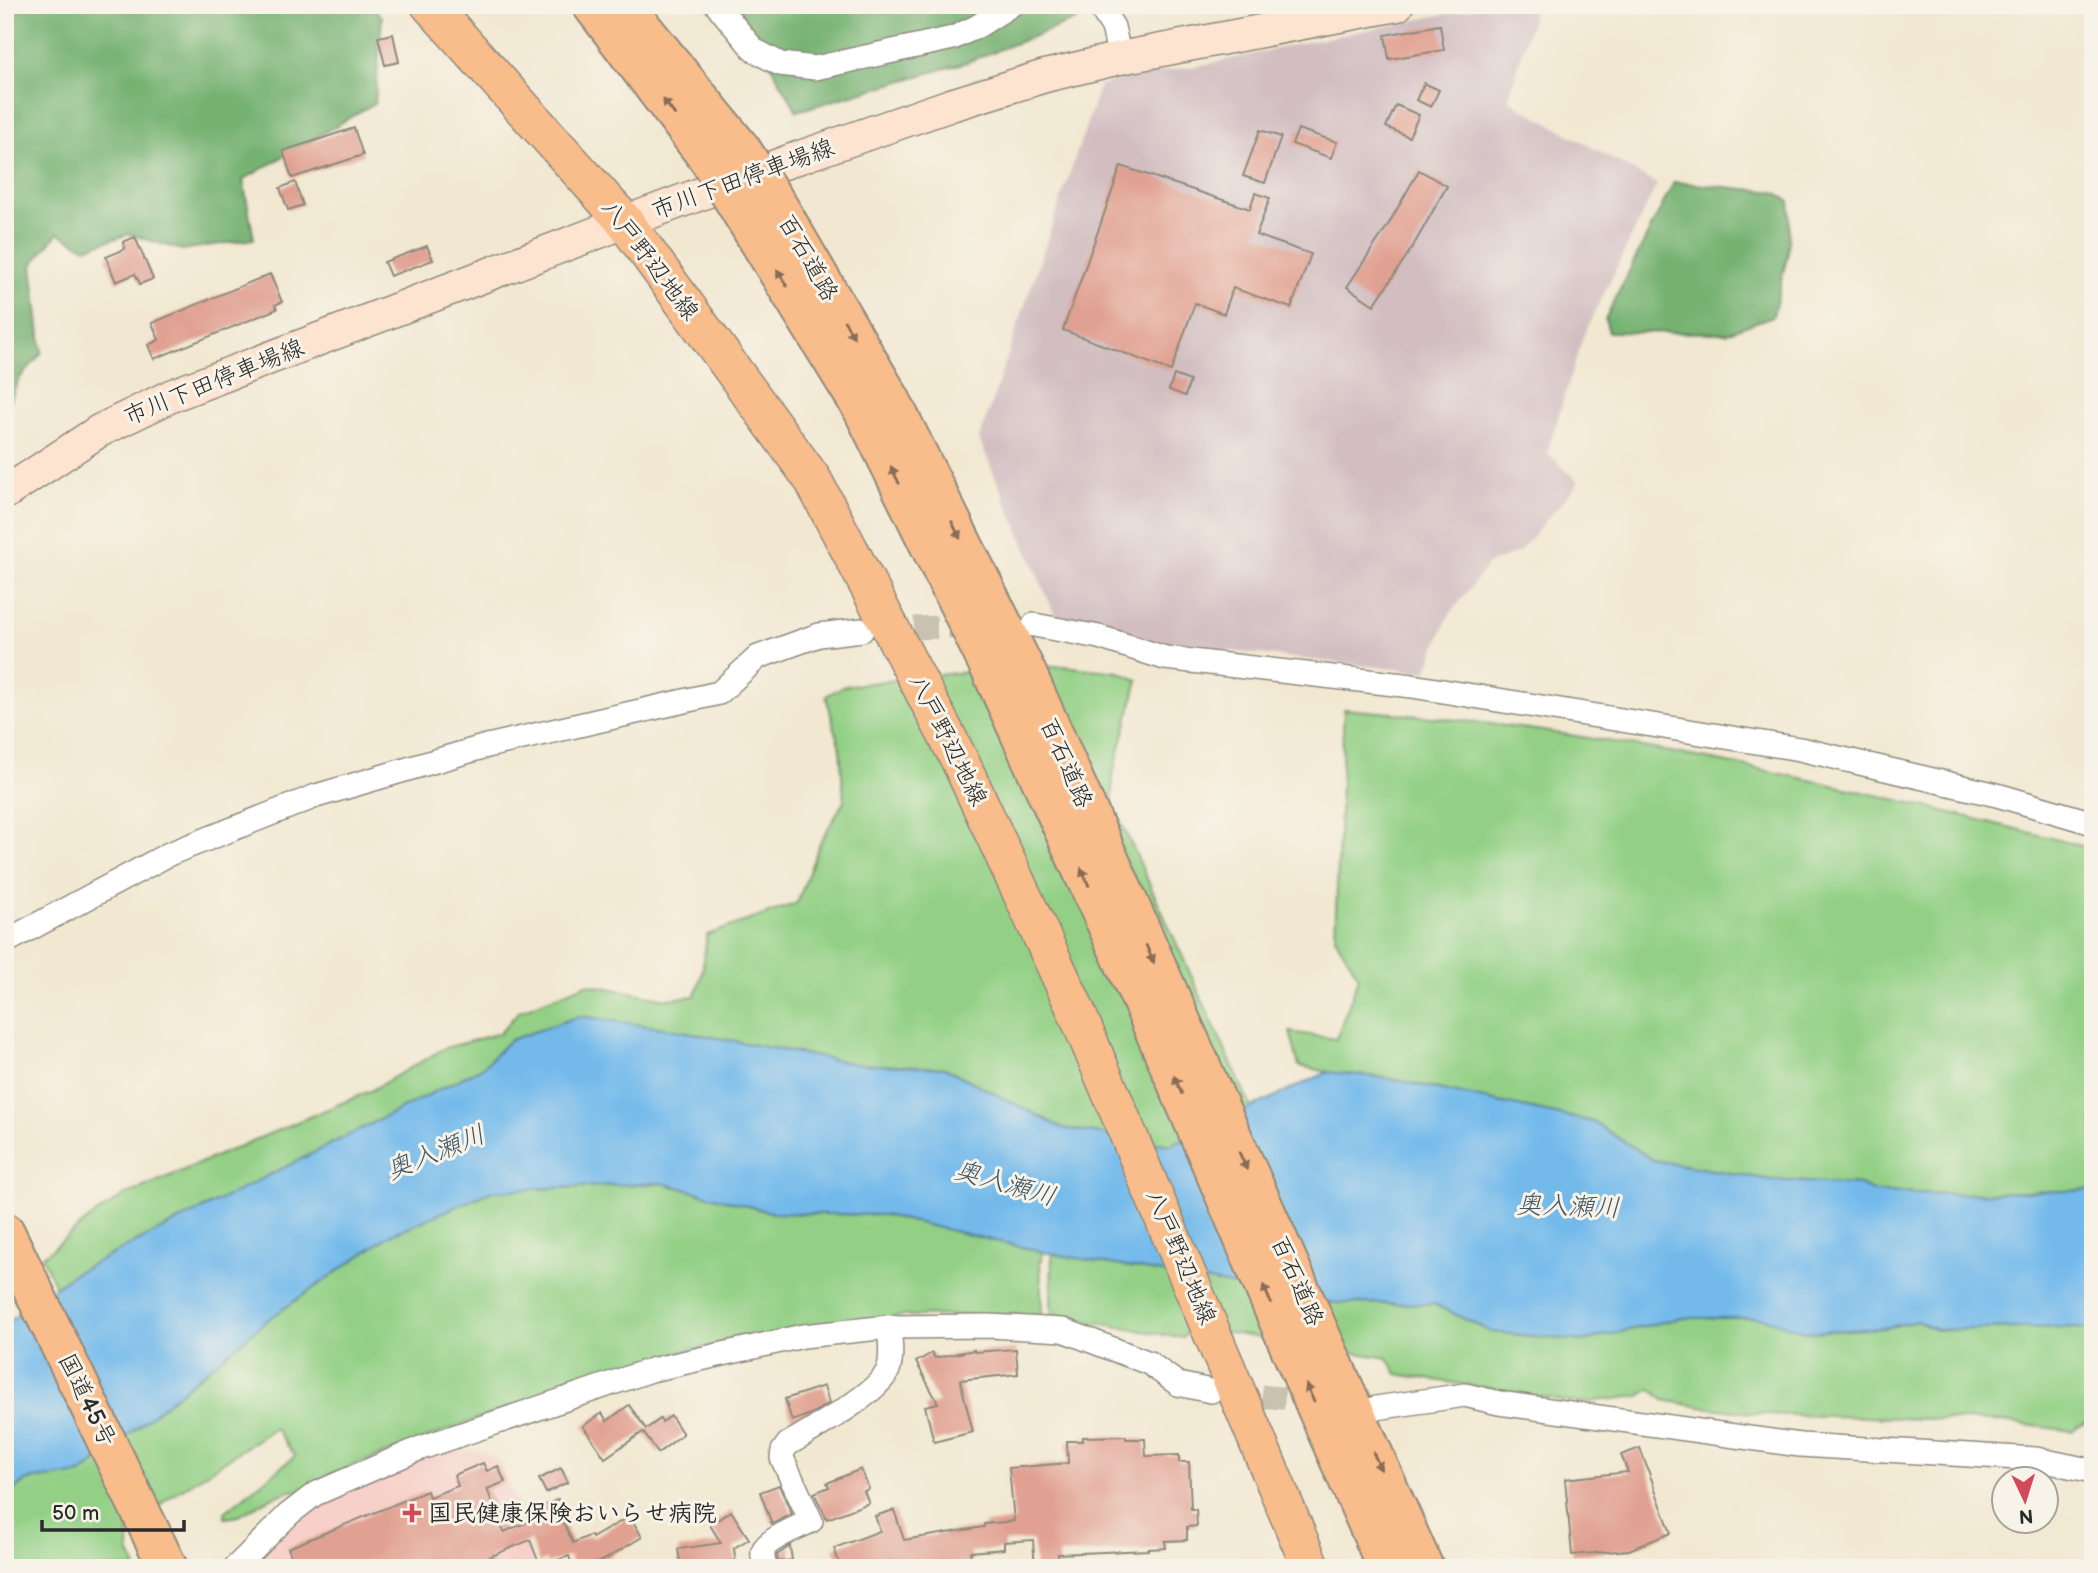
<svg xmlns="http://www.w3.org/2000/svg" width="2098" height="1573" font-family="'Balsamiq Sans','Klee One',sans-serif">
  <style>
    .built { fill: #f7d0c9 }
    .industrial { fill: #d2bec1 }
    .green { fill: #93d085; stroke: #5f7e58; stroke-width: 2 }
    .forest { fill: #76b272; stroke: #506e4e; stroke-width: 2 }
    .water { fill: #73baeb; stroke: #4f728b; stroke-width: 2 }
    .building { fill: #e1a192 }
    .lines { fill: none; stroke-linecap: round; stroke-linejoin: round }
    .street-tunnel { stroke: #cac2b0; stroke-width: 23; stroke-dasharray: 23 11; stroke-linecap: butt }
    .street-casing { stroke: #8e8a7e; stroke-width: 26 }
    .secondary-casing { stroke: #8e8a7e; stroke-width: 35 }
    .primary-casing { stroke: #8e8a7e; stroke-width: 40 }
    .highway-casing { stroke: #8e8a7e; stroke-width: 42 }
    .street { stroke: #fff; stroke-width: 23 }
    .secondary { stroke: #fde4d1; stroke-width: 32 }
    .primary { stroke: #f9bc8b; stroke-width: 37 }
    .highway { stroke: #f9bc8b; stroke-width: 38 }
    .highway-bridge-casing { stroke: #8e8a7e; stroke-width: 42; stroke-linecap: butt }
    .highway-bridge { stroke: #f9bc8b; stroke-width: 38 }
    .oneway { fill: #886c56 }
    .poi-dot { fill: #d1495b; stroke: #f7f3e8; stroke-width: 2.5 }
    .labels { text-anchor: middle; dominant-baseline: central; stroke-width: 6; stroke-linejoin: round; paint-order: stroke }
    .street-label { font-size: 24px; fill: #2b2b2b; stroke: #f7f3e8 }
    .poi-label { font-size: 24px; font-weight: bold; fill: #2b2b2b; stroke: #f7f3e8; text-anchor: start }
    .water-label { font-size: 26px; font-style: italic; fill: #415665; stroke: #f7f3e8 }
  </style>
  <rect width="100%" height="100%" fill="#f7f3e8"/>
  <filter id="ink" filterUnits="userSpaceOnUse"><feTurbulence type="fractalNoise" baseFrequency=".0143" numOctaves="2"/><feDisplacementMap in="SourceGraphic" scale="14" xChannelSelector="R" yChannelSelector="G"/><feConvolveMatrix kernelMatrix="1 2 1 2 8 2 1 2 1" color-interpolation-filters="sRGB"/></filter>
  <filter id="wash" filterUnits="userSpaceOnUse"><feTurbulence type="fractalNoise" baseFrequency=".00686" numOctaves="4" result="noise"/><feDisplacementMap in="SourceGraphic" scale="28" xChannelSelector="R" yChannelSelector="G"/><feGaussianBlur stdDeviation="1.57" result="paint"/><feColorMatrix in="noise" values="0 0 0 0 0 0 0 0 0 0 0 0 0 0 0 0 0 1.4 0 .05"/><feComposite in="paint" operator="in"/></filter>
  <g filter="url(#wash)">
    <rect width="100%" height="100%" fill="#f2e8d1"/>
    <!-- built -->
    <path class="built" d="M437,1451H481L499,1461L526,1528L527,1544L535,1568H246L321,1499Z"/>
    <!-- industrial -->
    <path class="industrial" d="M1490,5H1536L1508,100L1657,184L1583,337L1547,453L1579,482L1519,552L1488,564L1448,617L1426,672L1164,644L1055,615L979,439L1100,85L1132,77L1213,63L1297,44Z"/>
    <!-- green -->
    <g class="green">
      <path d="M1062,666L1119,672L1138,680L1113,774L1112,802L1252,1109L1170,1145L1062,1128L945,1068L856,1064L676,1030L580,1016L510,1040L482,1068L73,1274L55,1287L42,1257L90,1218L125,1195L370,1091L445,1048L500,1033L519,1011L587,984L667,999L695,996L702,974L707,935L797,903L820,843L844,801L840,748L826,696L844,686L956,673Z"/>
      <path d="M1344,709C1598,728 1847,784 2093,849V1190L1960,1194L1873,1192L1860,1185L1771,1180L1653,1160L1593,1122L1386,1078L1328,1072L1299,1066L1290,1032L1336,1039L1359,977L1335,937Z"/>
      <path d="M662,1183L774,1213L884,1215L1043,1252L1040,1262L1042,1314L902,1316L687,1350L571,1384L353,1466L304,1491H290L271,1498L239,1516L225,1518V1512L295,1456L275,1428L167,1499L128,1532L130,1554L136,1568H5V1497L27,1480L81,1474L266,1321L390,1235L492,1191Z"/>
      <path d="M1052,1253L1333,1303L1434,1304L1491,1332L1583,1341L1680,1318H1765L1805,1332L1883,1328L1918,1321L1935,1330L2066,1327L2093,1330V1421L2078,1426L2072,1431L1993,1421L1763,1414L1701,1407L1664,1400L1651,1389L1639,1396L1579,1403L1397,1374L1388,1358L1191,1327L1183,1338L1051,1315Z"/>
    </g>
    <!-- forest -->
    <g class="forest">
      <path d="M5,5H371L382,17L375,103L243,180L254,239L182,250L129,234L86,248L58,233L32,265L42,353L19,379L5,413Z"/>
      <path d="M736,5H1115L967,62L797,111Z"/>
      <path d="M1674,182L1776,192L1790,202L1788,253L1773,316L1726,333L1609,332L1605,319Z"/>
    </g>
    <!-- water -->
    <path class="water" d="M580,1016L676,1030L856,1064L945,1068L1062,1128L1170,1145L1328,1072L1386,1078L1593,1122L1653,1160L1771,1180L1860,1185L1874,1192L1960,1194L2093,1190V1330L2066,1327L1935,1330L1918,1321L1883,1328L1805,1332L1765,1318H1680L1583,1341L1491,1332L1434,1304L1333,1303L1048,1253L884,1215L774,1213L662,1183L492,1191L390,1235L266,1321L81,1474L27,1480L5,1497V1324L73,1274L482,1068L510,1040Z"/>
    <g id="blocks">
      <!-- building -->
      <g class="building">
        <path d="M1440,25L1444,50L1389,59L1385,35Z"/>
        <path d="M393,34L399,62L385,65L378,37Z"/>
        <path d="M1424,83L1439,90L1431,107L1416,100Z"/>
        <path d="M1396,105L1419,115L1409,137L1386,127Z"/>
        <path d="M354,128L363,155L292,178L283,151Z"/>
        <path d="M1298,129L1337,142L1331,158L1292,144Z"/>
        <path d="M1260,130L1281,137L1265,183L1243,176Z"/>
        <path d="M1121,166L1250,209L1255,193L1270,198L1256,235L1311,254L1291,308L1233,288L1224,314L1195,303L1171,371L1063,330Z"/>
        <path d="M1419,170L1447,186L1412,248L1374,305L1347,287L1388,225Z"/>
        <path d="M295,182L303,205L288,210L280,188Z"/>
        <path d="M135,237L153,279L140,284L135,274L116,282L106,257L125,249L123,242Z"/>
        <path d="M427,246L433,260L390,276L384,262Z"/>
        <path d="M270,274L282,302L275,305L277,309L154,359L148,345L159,340L152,323Z"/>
        <path d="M1174,375L1190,381L1185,396L1169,390Z"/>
        <path d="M1016,1349L1018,1374L960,1380L973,1432L934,1442L925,1406L938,1403L916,1362L932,1353L935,1358L974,1350V1352Z"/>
        <path d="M824,1386L829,1403L811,1414L792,1421L785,1399Z"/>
        <path d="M629,1405L646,1429L660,1419L662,1422L671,1416L683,1434L658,1453L643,1432L605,1458L583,1426L602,1413L607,1421Z"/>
        <path d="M1126,1436V1439H1145L1146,1456L1179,1455V1462H1189L1191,1509H1196L1197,1526L1187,1527V1540L1165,1541L1166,1548L1149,1549V1550L1058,1554L1059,1568H1035L1033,1540L1004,1542V1549L970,1552L972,1563L947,1568H902L900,1561L890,1564L889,1561L873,1568H841L834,1548L880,1531L875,1516L894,1510L904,1540L984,1527V1524L1014,1521L1009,1468L1068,1463L1067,1441H1083V1437Z"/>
        <path d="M1640,1448L1671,1533L1629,1550L1572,1555L1565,1479L1628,1472L1621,1455Z"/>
        <path d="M483,1463L487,1471L498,1466L505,1482L487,1489L504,1532L532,1520L529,1514L558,1499L565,1512L560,1515L573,1543L591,1535L592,1538L630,1516L642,1537L604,1560L584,1568H573L569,1556L547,1564L546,1560L539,1563L530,1540L489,1557L493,1568H296L288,1548L427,1491L429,1497L458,1486L454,1475Z"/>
        <path d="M561,1468L568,1482L546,1493L539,1479Z"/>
        <path d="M861,1469L869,1489L864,1491L869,1503L827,1519L814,1493L829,1487L827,1483Z"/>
        <path d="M779,1485L792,1514L772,1524L760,1492Z"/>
        <path d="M731,1511L749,1539L734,1548L736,1566L681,1568L678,1549L721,1543L710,1525Z"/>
        <path d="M790,1546L792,1560L778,1562L777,1555Z"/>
      </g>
    </g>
  </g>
  <g filter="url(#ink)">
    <use href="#blocks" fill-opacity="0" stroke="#8e8a7e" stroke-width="2"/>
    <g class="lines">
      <!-- street-tunnel -->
      <g class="street-tunnel">
        <path d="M880,629L979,626"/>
        <path d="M1228,1393L1323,1402"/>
      </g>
      <defs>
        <g id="street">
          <path d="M717,5L754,50L780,64L815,68L953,38L978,26L1011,5"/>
          <path d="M1099,5L1113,27L1120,58"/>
          <path d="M1034,625L1099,637L1165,658L1412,686L1800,749L1997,795L2093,823"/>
          <path d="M5,942L169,854L316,796L483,747L719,693L758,657L819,635L862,630"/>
          <path d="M1376,1408L1465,1395L1499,1403L1800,1445L2036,1459L2093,1471"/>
          <path d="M235,1568L289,1514L315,1494L418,1449L651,1370L803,1336L889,1327L989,1326L1063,1330L1149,1363L1178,1384L1211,1391"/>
          <path d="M765,1568C764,1562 762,1557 763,1551C767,1539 799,1527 811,1521L782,1458L783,1451L788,1444C812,1430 879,1393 888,1370C893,1357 890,1341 889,1327"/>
        </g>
        <path id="secondary" d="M5,493L99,431L173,395L625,222L800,157L951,105L1045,76L1120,58L1397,5"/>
        <path id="primary" d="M430,5L625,222L813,480L960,761L1074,1006L1311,1568"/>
        <g id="highway">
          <path d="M592,5L710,161"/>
          <path d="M624,5L741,149"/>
          <path d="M778,206L891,400L1024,667L1424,1568"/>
          <path d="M746,220L863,410L990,668L1146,1011L1294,1357L1387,1568"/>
          <path d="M5,1232L168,1568"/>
        </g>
      </defs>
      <!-- street casing -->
      <use href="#street" class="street-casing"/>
      <!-- secondary casing -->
      <use href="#secondary" class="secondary-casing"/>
      <!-- primary casing -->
      <use href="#primary" class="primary-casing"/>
      <!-- highway casing -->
      <use href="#highway" class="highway-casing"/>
      <!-- street -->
      <use href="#street" class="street"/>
      <!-- secondary -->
      <use href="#secondary" class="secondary"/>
      <!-- primary -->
      <use href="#primary" class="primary"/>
      <!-- highway -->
      <use href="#highway" class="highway"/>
      <defs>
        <g id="highway-bridge">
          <path d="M741,149L778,206"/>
          <path d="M710,161L746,220"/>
        </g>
      </defs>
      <!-- highway-bridge casing -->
      <use href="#highway-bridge" class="highway-bridge-casing"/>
      <!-- highway-bridge -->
      <use href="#highway-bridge" class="highway-bridge"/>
    </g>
    <!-- one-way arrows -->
    <defs><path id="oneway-solid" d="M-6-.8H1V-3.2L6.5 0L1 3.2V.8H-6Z" transform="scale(1.75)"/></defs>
    <g class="oneway">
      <use href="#oneway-solid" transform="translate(669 107) rotate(-127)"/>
      <use href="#oneway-solid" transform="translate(782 278) rotate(-121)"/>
      <use href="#oneway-solid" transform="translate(849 329) rotate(60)"/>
      <use href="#oneway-solid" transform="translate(895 475) rotate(-116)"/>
      <use href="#oneway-solid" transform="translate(956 530) rotate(64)"/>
      <use href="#oneway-solid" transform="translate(1085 877) rotate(-114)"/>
      <use href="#oneway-solid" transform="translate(1150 954) rotate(66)"/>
      <use href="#oneway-solid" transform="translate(1178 1085) rotate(-113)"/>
      <use href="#oneway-solid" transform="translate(1243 1161) rotate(66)"/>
      <use href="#oneway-solid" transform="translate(1267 1294) rotate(-113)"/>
      <use href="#oneway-solid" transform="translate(1310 1393) rotate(-114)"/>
      <use href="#oneway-solid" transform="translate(1377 1461) rotate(66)"/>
    </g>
  </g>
  <!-- markers -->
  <path class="poi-dot" d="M408.5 1502.5h7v7h7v7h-7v7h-7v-7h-7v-7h7z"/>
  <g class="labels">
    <!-- street labels -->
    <g class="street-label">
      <text transform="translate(743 179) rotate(-20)">市川下田停車場線</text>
      <text transform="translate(808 258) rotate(60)">百石道路</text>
      <text transform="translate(650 260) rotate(53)">八戸野辺地線</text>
      <text transform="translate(214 382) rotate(-22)">市川下田停車場線</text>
      <text transform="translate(948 740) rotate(63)">八戸野辺地線</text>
      <text transform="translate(1066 763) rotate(66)">百石道路</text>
      <text transform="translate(1181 1257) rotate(67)">八戸野辺地線</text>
      <text transform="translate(1297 1281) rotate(66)">百石道路</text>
      <text transform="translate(87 1400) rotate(64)">国道45号</text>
    </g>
    <!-- poi labels -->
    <g class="poi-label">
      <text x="428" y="1513">国民健康保険おいらせ病院</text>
    </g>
    <!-- water labels -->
    <g class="water-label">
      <text transform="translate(436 1153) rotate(-22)">奥入瀬川</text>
      <text transform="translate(1005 1184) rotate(16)">奥入瀬川</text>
      <text transform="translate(1568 1207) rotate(2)">奥入瀬川</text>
    </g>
  </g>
  <!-- margin -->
  <rect width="2098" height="1573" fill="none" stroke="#f7f3e8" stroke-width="28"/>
  <!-- north arrow -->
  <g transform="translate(2025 1500) rotate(176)"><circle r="33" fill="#f7f3e8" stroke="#a5a39c" stroke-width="2"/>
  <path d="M0-5L12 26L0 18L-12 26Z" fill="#d1495b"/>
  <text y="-10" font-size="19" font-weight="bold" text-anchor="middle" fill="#2b2b2b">N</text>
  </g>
  <!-- scale -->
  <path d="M42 1520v10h142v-10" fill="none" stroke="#2b2b2b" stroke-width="3.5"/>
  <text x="52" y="1520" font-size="21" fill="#2b2b2b" stroke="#f7f3e8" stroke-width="5" paint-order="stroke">50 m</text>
</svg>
